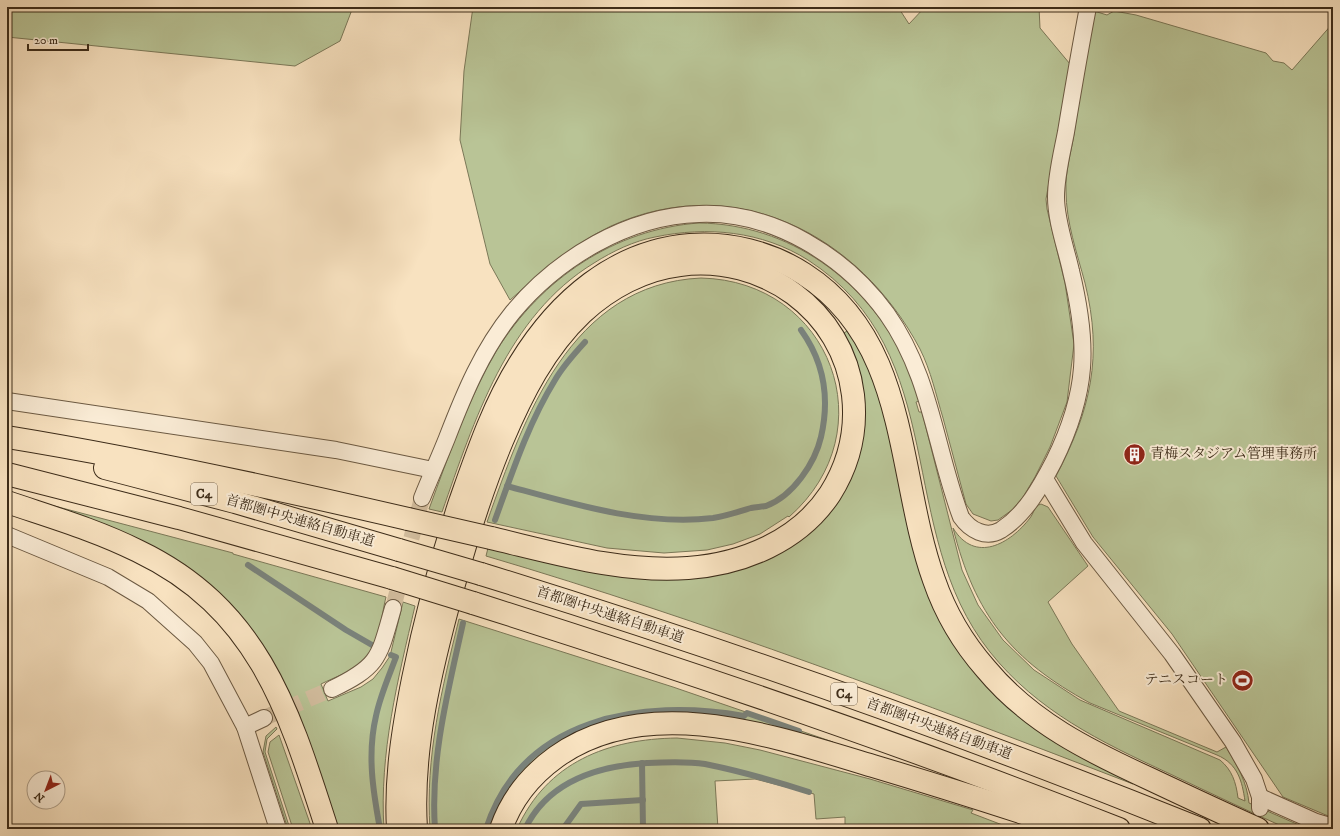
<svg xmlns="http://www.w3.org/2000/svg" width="1340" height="836" font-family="'IM FELL DW Pica','Noto Serif JP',serif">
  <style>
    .green { fill: #b9c496; stroke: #7b7858 }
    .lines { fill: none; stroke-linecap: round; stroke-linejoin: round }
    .stream { stroke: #7a827b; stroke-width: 6 }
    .minor-tunnel { stroke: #d3be9f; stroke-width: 16; stroke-dasharray: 16 8; stroke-linecap: butt }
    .minor-casing { stroke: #6c5a43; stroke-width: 18 }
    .motorway-casing { stroke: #3d2c19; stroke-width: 24 }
    .minor { stroke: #faecd6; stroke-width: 16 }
    .motorway { stroke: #f8e2c0; stroke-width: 22 }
    .motorway-bridge-casing { stroke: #3d2c19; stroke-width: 24; stroke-linecap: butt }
    .motorway-bridge { stroke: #f8e2c0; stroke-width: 22 }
    .labels { text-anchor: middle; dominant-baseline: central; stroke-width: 4; stroke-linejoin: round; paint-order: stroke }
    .shield { fill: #faecd6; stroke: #766652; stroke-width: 1 }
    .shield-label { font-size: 13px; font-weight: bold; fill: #3d2c19 }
    .poi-label { font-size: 14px; fill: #3d2c19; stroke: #faecd6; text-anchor: start }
    .street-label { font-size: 14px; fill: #3d2c19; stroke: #faecd6 }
  </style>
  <rect width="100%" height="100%" fill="#f8e2c0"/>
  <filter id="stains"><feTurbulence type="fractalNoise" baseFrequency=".005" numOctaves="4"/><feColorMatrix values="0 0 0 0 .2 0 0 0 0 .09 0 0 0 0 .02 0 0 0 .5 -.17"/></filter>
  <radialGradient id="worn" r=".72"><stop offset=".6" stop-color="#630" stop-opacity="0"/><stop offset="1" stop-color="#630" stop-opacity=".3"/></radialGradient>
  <!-- green -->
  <g class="green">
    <path d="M7,7H353L340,41L295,66L7,37Z"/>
    <path d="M473,7H898L909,24L925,7H1039L1040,28L1070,64L1046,199L1047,209L1065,283L1074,344L1067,402L1050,447L1035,477L1023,497L1012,510L998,520L991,521L973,514L966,504C958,475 951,447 943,418C936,395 931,371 920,349C859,234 735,170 611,226C573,244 541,273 510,300L490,264L460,140L464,71Z"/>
    <path d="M1094,11L1107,15L1114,11L1136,15L1266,53L1273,61L1284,63L1292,70L1333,23V818L1283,797L1172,634L1093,537L1056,476C1091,410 1103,356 1085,283C1077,253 1066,222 1066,191C1065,172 1071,153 1074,134C1080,93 1087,52 1094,11Z"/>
    <path d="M699,223C789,224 867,280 905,361C911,374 915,387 920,401L916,402L919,412H922L962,570L978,605L1003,640L1034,670L1080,700L1220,760C1232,770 1236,782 1238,798L1245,801C1242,781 1238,764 1217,755L1090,703C1011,660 975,615 953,528C975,564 1010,544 1030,518C1034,513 1034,506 1041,504L1048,507L1088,566L1048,602L1072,644L1119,711L1217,752L1226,747C1237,765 1247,782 1249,803L1308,829H1288C1248,811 1208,792 1168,773C1101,742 1037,711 990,652C893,530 953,354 808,260C762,231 707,226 655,237C634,241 613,251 594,263C507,316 474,421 442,512L429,509C449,455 468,399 497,350C541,279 615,229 699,223Z"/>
    <path d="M701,278C831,281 887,431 789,517L788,516L760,534L733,544L707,550L664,553L607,548L487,522C524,418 570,284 701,278Z"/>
    <path d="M849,330L877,385L920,569L1048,738L1090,761L1134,782L1133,784C920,702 706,621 486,556L488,548L737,570L771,558L847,484L842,334Z"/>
    <path d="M43,503L233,553V554L386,597C381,617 379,648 363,662C351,672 335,677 321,684L328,701L361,687L373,679L382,668L390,656L403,602L415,606C398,679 379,754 384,829H337L246,625Z"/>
    <path d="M459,619L673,687L833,742L601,725L491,829H430C425,757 442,688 459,619Z"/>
    <path d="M276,727L277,729L267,739L265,752L290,829H288L263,752L266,736Z"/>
    <path d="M279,735L312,829H293L268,752L270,742Z"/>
    <path d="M677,738L725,743L760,750L870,779L973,810L971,813L1013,829H914V827L845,829V817L816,819L814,794L755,779L715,781L718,829H673V827L517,829C547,762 608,739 677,738Z"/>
  </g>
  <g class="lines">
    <!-- stream -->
    <g class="stream">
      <path d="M507,486C573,504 644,526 713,518C726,516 738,512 751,508C756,507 761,507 766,506C793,496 815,463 821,437C830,398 824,362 801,330"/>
      <path d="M495,520C512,473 528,424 555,380C563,366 574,354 585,342"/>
      <path d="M248,565L346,630L372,645"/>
      <path d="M642,763L643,829"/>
      <path d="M380,829C373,791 367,754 376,716C380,696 389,676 396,657L391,655"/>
      <path d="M435,829C430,760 448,691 463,623"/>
      <path d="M486,829C522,717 642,698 744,716L747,713L799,731"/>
      <path d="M525,829C548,781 598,766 647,763C667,762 686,761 705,764C740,771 775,781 809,792"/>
      <path d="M563,829L581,804L643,800"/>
    </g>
    <!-- minor-tunnel -->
    <g class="minor-tunnel">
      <path d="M393,608L422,498"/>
      <path d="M264,718L332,689"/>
    </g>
    <defs>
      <g id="minor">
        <path d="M7,401L336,450L433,470"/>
        <path d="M1045,479L1084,543L1172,654L1233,742L1254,779L1260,797V808"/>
        <path d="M422,498C430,478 439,458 447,438C464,394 482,350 513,312C558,258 628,216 699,214C773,211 845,256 887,314C931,376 935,448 961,517C970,530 986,539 1001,530C1026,514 1041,486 1054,461C1088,392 1089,345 1071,271C1066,248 1056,221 1056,197C1056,176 1062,153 1066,132C1073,90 1080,49 1088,7"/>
        <path d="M7,535L108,577L148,601L195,643L211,663L245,727L278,829"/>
        <path d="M332,689C380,666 379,657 393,608"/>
        <path d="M245,727L264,718"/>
        <path d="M1260,797L1316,822L1333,827"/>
      </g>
      <g id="motorway">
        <path d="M7,437C142,459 275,488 408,519"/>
        <path d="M105,468L235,502L399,550"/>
        <path d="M7,474L179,518L392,578"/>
        <path d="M7,502C51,517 96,530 138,551C259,609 289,711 327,829"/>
        <path d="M481,574C724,649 964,734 1200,829"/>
        <path d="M473,603C691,672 907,745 1119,829"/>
        <path d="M398,829C395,778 403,729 413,679C425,619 441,560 460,502C477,454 493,406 520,363C558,301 615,251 690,245C729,242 770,252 804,274C910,342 896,474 934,580C945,612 964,644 986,669C1030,722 1089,751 1150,779C1186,796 1222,813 1258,829"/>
        <path d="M416,829C411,749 431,668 452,591C466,540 482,489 502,441C522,394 545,348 582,313C609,288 644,269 680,265C763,254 843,310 853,395C857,430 849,464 830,494C799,541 743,564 688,568C621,573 555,553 491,538"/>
        <path d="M501,829C511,800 531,775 556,757C648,691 776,737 873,766C940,786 1006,807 1072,829"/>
      </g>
    </defs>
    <!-- minor casing -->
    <use href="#minor" class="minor-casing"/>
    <!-- motorway casing -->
    <use href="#motorway" class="motorway-casing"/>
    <!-- minor -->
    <use href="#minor" class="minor"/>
    <!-- motorway -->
    <use href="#motorway" class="motorway"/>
    <defs>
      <g id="motorway-bridge">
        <path d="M408,519L491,538"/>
        <path d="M399,550L481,574"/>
        <path d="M392,578L473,603"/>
      </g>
    </defs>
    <!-- motorway-bridge casing -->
    <use href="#motorway-bridge" class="motorway-bridge-casing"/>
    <!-- motorway-bridge -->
    <use href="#motorway-bridge" class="motorway-bridge"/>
  </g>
  <!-- icons -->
  <defs>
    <symbol id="building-disc" viewBox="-11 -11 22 22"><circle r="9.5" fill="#8f2418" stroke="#faecd6"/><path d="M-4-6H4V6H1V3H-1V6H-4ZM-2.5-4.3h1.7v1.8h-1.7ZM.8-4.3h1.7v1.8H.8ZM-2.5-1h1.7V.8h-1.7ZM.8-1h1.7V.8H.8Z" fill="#fff"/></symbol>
    <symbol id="stadium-disc" viewBox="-11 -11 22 22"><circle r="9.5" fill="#8f2418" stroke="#faecd6"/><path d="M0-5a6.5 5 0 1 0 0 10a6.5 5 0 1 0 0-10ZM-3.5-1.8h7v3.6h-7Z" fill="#fff"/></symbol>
  </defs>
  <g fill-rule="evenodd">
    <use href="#building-disc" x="1122" y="442" width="25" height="25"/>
    <use href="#stadium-disc" x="1230" y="668" width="25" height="25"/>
  </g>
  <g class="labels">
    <!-- shield labels -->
    <g class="shield">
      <rect x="191" y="483" width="26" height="22" rx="3"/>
      <rect x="831" y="683" width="26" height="22" rx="3"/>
    </g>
    <g class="shield-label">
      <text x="204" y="494">C4</text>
      <text x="844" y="694">C4</text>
    </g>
    <!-- poi labels -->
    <g class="poi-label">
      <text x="1150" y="454">青梅スタジアム管理事務所</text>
      <text x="1228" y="680" text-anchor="end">テニスコート</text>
    </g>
    <!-- street labels -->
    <g class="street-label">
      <text transform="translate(300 521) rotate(16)">首都圏中央連絡自動車道</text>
      <text transform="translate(610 615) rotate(18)">首都圏中央連絡自動車道</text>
      <text transform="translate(939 729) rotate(20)">首都圏中央連絡自動車道</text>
    </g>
  </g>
  <!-- margin -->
  <rect width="1340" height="836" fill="none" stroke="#f8e2c0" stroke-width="24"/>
  <rect x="8" y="8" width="1324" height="820" fill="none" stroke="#3d2c19" stroke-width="2"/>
  <rect x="12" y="12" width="1316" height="812" fill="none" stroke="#3d2c19"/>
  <!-- north arrow -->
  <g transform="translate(46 790) rotate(222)"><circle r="19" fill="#faecd6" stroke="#ae9f8a"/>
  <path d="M0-3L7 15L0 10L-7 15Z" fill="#8f2418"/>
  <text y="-6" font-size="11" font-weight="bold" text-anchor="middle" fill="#3d2c19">N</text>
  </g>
  <!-- scale -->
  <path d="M28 44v6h60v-6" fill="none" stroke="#3d2c19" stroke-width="2"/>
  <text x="34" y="44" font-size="12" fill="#3d2c19" stroke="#faecd6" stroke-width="3" paint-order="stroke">20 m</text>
  <rect width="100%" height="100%" filter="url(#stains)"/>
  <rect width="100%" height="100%" fill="url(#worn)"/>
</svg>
